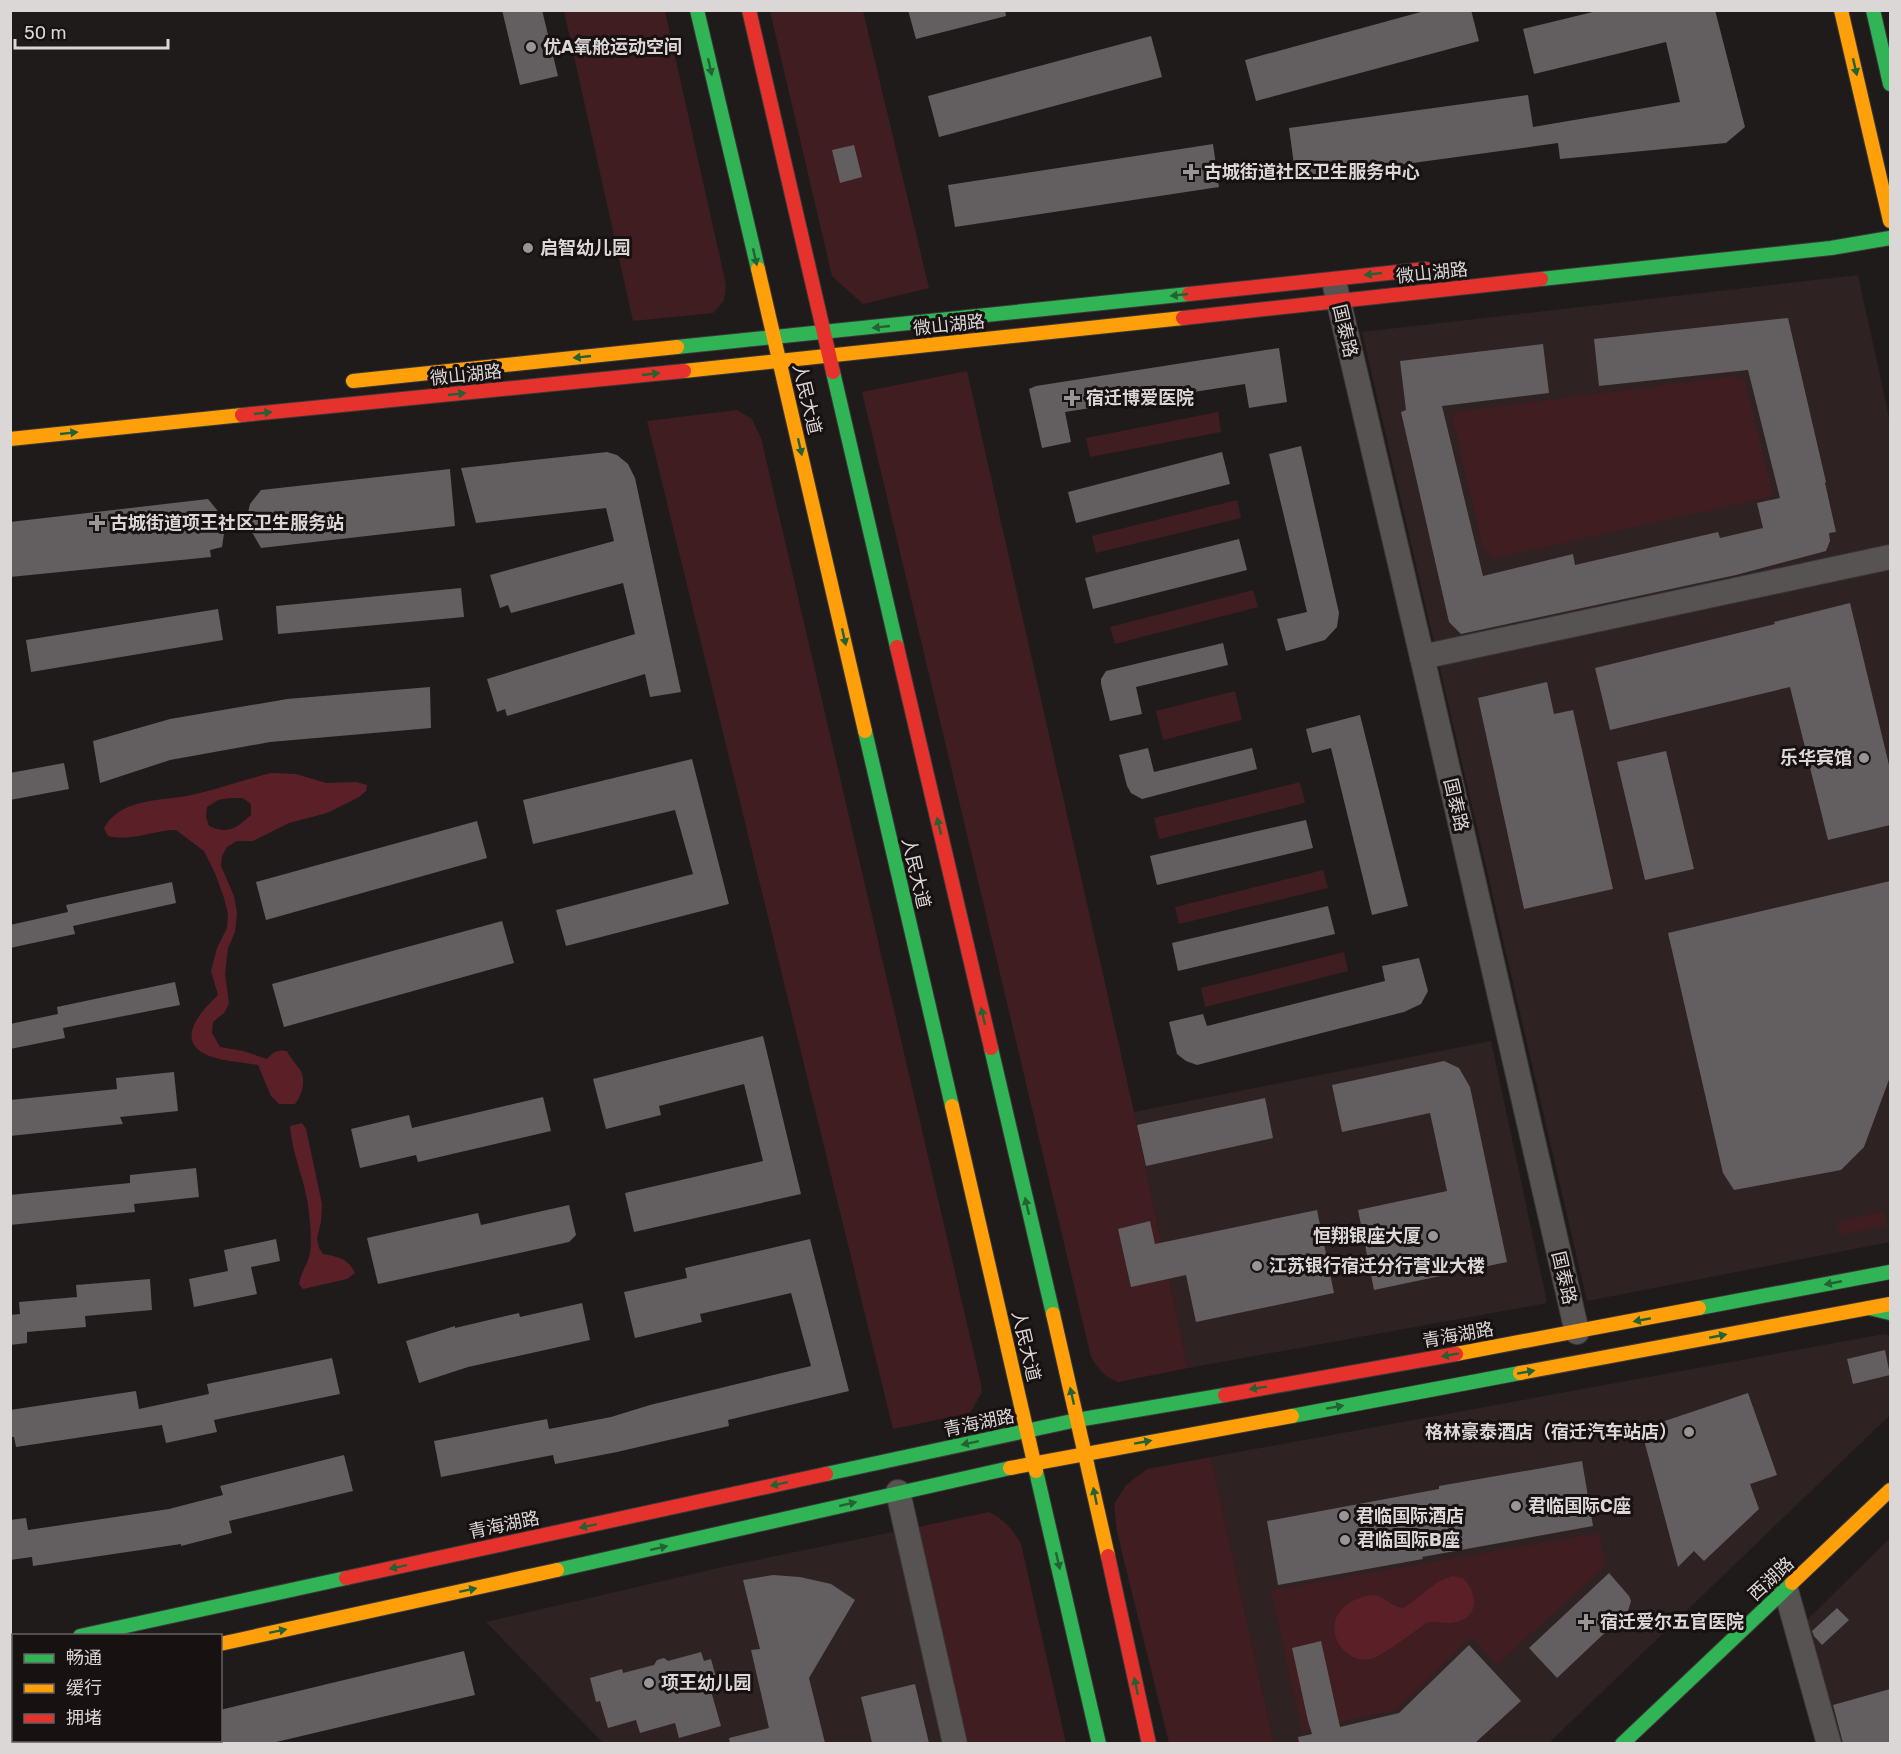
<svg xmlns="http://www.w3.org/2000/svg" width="1901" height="1754" font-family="Rubik,'Noto Sans SC',sans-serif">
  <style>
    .built { fill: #2f2223 }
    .green { fill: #3f1d21 }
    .water { fill: #5b1f28; fill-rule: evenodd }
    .building { fill: #635e5f }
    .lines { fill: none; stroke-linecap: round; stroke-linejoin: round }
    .street-casing { stroke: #3b3838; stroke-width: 26 }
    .fast-casing { stroke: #3b3838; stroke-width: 16 }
    .slow-casing { stroke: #3b3838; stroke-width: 16 }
    .jam-casing { stroke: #3b3838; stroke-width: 16 }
    .street { stroke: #575353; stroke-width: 24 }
    .fast { stroke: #30b455; stroke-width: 14 }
    .slow { stroke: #ff9f0a; stroke-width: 14 }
    .jam { stroke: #e5322d; stroke-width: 14 }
    .oneway { fill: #246233 }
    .poi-dot { fill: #9a9595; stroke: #181111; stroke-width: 2 }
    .labels { text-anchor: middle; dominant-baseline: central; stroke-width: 6; stroke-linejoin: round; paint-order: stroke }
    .poi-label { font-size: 18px; font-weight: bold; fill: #dcd7d7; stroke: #181111; text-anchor: start }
    .street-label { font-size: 18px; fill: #dcd7d7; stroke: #181111 }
  </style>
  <rect width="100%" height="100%" fill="#201b1b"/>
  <!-- built -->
  <g class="built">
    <path d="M1858,275L1890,422V1242L1587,1301L1362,332Z"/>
    <path d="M1491,1041L1547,1303L1188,1368L1134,1112Z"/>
    <path d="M1884,1334L1890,1336V1415L1549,1743H1274L1211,1457Z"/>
    <path d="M918,1527L968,1743H603L486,1622L727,1566Z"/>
    <path d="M1890,1538V1743H1837L1804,1623Z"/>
  </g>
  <!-- green -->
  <g class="green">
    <path d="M564,11H665L726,285L724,301L713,313L633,321Z"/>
    <path d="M770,11H863L929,288L863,304L832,276Z"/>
    <path d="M967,371L1134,1112L1188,1368L1118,1382C1105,1377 1098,1369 1091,1357L862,392Z"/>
    <path d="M1733,376L1743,378L1746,384L1773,494L1770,497L1500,557L1492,558L1483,548L1452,416L1455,412Z"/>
    <path d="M737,410L752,419L761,438L981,1384L982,1392L970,1413L893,1429L647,421Z"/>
    <path d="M1218,412L1221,432L1090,457L1086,438Z"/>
    <path d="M1237,500L1241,518L1096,553L1092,536Z"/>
    <path d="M1253,590L1258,607L1115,644L1110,627Z"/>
    <path d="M1235,691L1242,720L1163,740L1156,711Z"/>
    <path d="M1300,782L1305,803L1159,839L1154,818Z"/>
    <path d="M1323,870L1328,888L1179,924L1175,907Z"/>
    <path d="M1344,952L1348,971L1205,1007L1201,988Z"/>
    <path d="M1884,1212L1887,1226L1840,1235L1837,1221Z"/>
    <path d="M1211,1457L1274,1743H1169L1117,1532L1114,1504L1126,1485L1147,1469Z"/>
    <path d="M989,1512C1004,1519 1013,1530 1021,1544L1066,1743H968L918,1527Z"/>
    <path d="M1598,1533L1606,1565L1497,1665L1471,1637L1396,1710L1302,1731L1271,1590Z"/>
  </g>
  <!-- water -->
  <g class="water">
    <path d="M271,773L296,774L326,783L356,782L367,785L366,791L359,797L327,813L289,823L253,841H237L227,847L222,856L221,866L234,896L237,913L235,932L228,948L225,974L229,1003L225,1012L213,1022L212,1033L220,1047L243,1051L267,1059C273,1052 278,1049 287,1051C290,1058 294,1061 298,1067C307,1077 303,1094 295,1104H279L271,1096L258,1065C247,1063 235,1062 224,1060C173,1050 191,1020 218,995L211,971L217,948L227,928L228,914L224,898L215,873L204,851L176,830C153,830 132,842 108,836L104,828C122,796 165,802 196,794C221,788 246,779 271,773ZM229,798H243L251,804V815C236,828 228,835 209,826L206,817L207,807L218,800Z"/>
    <path d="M302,1123L306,1129L322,1204L321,1222L317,1238L319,1248L323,1254C338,1257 348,1258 355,1273L347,1279L303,1289L299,1284C301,1272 308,1264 310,1253C312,1241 310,1224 309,1212C306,1182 292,1155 290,1126Z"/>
    <path d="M1452,1576L1463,1578C1480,1596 1479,1620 1450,1623C1442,1624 1434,1620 1426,1623C1417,1630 1380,1657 1371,1659C1338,1666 1311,1610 1366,1596C1383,1591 1389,1608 1404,1608L1438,1582Z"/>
  </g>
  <!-- building -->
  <g class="building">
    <path d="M502,10H542L558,76L520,85Z"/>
    <path d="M908,10H1005L1006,16L916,39Z"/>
    <path d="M1428,10H1471L1479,41L1256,101L1245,60Z"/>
    <path d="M1601,10H1715L1745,127L1726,143L1560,159L1558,143L1296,179L1289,128L1528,95L1533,127L1680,102L1666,42L1534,74L1523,29Z"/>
    <path d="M1151,36L1162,77L939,137L928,96Z"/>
    <path d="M1213,144L1219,187L955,227L948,185Z"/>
    <path d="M854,145L862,177L840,183L832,150Z"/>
    <path d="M1788,318L1826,482L1825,483L1836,532L1829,533L1830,541L1826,551L1736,575L1461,634L1449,622L1401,412L1406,410L1400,361L1543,344L1549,393L1442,406L1483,576L1573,554L1575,565L1718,532L1720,538L1763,528L1757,503L1780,498L1748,370L1599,386L1594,339Z"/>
    <path d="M1279,348L1287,402L1249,408L1245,384L1065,412L1071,442L1042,448L1029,389L1036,386Z"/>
    <path d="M1301,446L1339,613L1337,627L1325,640L1286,651L1277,619L1307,612L1269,454Z"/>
    <path d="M607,452L617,455L628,464L635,478L681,692L650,697L645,674L507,716L505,709L497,712L487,679L635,634L623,583L511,613L508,605L500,608L490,575L614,541L606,508L476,523L461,468Z"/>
    <path d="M1222,452L1230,484L1076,523L1068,492Z"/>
    <path d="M450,469L455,526L261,548L246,522L250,504L261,490Z"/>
    <path d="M208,499L217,510L225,527L222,547L210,550L211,557L10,577V522Z"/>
    <path d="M1239,539L1247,570L1093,609L1085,578Z"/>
    <path d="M461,588L464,617L278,634L276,606Z"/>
    <path d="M1850,603L1890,769V825L1828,840L1790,687L1610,730L1595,668L1775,624L1774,622Z"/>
    <path d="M218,609L223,640L31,672L26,640Z"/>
    <path d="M1223,643L1228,665L1136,687L1142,714L1110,721L1101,684V679L1106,671Z"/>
    <path d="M1547,682L1554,714L1573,710L1613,889L1524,909L1478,698Z"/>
    <path d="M430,687L431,728L270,742L170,760L100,783L93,741L170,719L287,699Z"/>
    <path d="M1360,715L1408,906L1372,915L1331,748L1312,753L1306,729Z"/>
    <path d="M1148,748L1154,772L1252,748L1257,769L1142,799L1131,793L1127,786L1119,755Z"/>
    <path d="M1666,751L1694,869L1645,880L1617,762Z"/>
    <path d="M692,759L729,904L566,946L556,910L693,874L675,810L533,844L523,800Z"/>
    <path d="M64,763L69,789L10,800V773Z"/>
    <path d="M1306,820L1313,848L1157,885L1150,856Z"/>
    <path d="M477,821L487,858L266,920L256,882Z"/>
    <path d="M1890,881V1077L1864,1147L1841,1170L1734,1190L1723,1173L1668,933Z"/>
    <path d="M172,882L176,903L73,926L75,934L10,948V925L68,912L66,905Z"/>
    <path d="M1328,906L1335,934L1178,971L1172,943Z"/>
    <path d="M502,921L514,963L284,1027L272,984Z"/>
    <path d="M1419,958L1428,991L1421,1004L1404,1012L1197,1065L1186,1061L1177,1054L1169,1022L1203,1014L1207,1026L1385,981L1382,966Z"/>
    <path d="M175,982L180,1005L63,1028L65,1038L10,1049V1024L58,1014L57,1007Z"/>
    <path d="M763,1036L801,1194L634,1232L625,1193L763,1161L744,1084L659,1106L661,1115L606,1129L593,1079Z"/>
    <path d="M1444,1061L1459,1068L1470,1087L1507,1262L1374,1290L1358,1210L1447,1191L1430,1113L1342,1132L1332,1085Z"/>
    <path d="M174,1072L178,1111L120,1117L123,1124L10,1136V1100L117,1089L116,1078Z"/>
    <path d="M543,1097L551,1131L418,1162L416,1155L360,1168L351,1129L409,1115L412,1128Z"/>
    <path d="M1265,1098L1273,1138L1146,1166L1137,1125Z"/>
    <path d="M196,1168L199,1197L134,1204L135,1212L10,1225V1195L130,1183V1175Z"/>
    <path d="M569,1205L576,1235L569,1242L378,1284L367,1238L478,1213L481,1225Z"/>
    <path d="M1317,1210L1334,1293L1196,1322L1186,1275L1131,1287L1118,1229L1150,1221L1155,1244Z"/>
    <path d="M276,1239L280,1261L251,1267L257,1294L194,1307L189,1279L228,1271L224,1250Z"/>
    <path d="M810,1239L849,1391L728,1420L729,1426L617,1452L555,1464L553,1455L441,1477L434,1441L547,1419L549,1429L611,1417L650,1405L811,1366L791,1293L700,1314L702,1322L635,1338L624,1292L687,1278L685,1268Z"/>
    <path d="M150,1279L152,1310L85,1316L86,1327L27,1332V1343L10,1345V1315L20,1314L19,1302L77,1297L76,1285Z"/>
    <path d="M582,1303L590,1340L468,1367L419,1383L406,1341L455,1326V1328L519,1313L520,1317Z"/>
    <path d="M1885,1350L1890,1375L1853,1384L1847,1359Z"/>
    <path d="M332,1358L340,1394L214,1420L217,1432L166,1443L162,1425L16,1447L14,1437H10V1410L136,1391L139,1409L209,1394L207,1384Z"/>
    <path d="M1748,1393L1777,1475L1750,1484L1759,1509L1704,1561L1694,1551L1678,1567L1641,1429Z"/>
    <path d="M344,1455L353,1491L229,1521L232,1533L181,1546V1544L33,1566L32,1557L10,1560V1520L26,1518L28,1530L169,1509L223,1495L220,1486Z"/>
    <path d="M1582,1461L1593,1526L1422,1557L1423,1559L1278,1585L1267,1521L1439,1489V1486Z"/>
    <path d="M1609,1573L1629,1596L1631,1601L1628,1611L1557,1678L1529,1648Z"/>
    <path d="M773,1575L800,1577L831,1584L855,1600L809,1678L825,1743H730L729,1738L769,1728L751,1650L760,1649L743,1580Z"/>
    <path d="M1837,1608L1849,1620L1822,1645L1814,1636L1812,1631Z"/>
    <path d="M1321,1641L1340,1727L1399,1713L1469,1645L1521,1701L1475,1743H1299L1298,1737L1312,1734L1308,1721L1292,1648Z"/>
    <path d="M464,1651L475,1695L272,1743H220V1710Z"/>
    <path d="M701,1652L704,1661L711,1659L719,1688L711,1691L721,1726L679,1738L675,1723L640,1733L636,1720L608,1728L600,1701L596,1702L590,1678L622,1669L623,1673L654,1665L657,1660L664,1658L668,1661Z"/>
    <path d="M915,1684L929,1743H872L861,1697Z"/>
    <path d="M1890,1689V1743H1843L1833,1705Z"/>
  </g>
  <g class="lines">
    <defs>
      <g id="street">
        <path d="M1335,286L1426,674L1577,1332"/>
        <path d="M1422,657L1890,557"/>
        <path d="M898,1492L955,1744"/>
        <path d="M1786,1590L1829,1744"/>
      </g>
      <g id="fast">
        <path d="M697,10L758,269"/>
        <path d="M1873,10L1890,84"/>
        <path d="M1541,279L1831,248L1890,238"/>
        <path d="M677,347L1189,294"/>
        <path d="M833,372L897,647"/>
        <path d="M865,731L952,1106"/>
        <path d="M991,1048L1053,1314"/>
        <path d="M1699,1308L1890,1272"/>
        <path d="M1869,1308L1890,1313"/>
        <path d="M1292,1416L1520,1373"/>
        <path d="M1036,1471L1099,1744"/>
        <path d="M826,1474L1077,1420L1225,1395"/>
        <path d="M557,1570L1010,1468"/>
        <path d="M80,1636L346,1578"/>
        <path d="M1622,1744L1792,1583"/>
      </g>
      <g id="slow">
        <path d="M1841,10L1890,221"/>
        <path d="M758,269L865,731"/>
        <path d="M684,371L1183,318"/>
        <path d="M353,381L677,347"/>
        <path d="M10,439L242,415"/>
        <path d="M952,1106L1036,1471"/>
        <path d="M1053,1314L1108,1556"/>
        <path d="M1456,1354L1699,1308"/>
        <path d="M1520,1373L1890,1304"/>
        <path d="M1010,1468L1292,1416"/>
        <path d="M1792,1583L1890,1490"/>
        <path d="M220,1644L557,1570"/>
      </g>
      <g id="jam">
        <path d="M749,10L833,372"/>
        <path d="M1189,294L1426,269"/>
        <path d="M1183,318L1541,279"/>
        <path d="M242,415L684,371"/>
        <path d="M897,647L991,1048"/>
        <path d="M1225,1395L1456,1354"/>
        <path d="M1108,1556L1149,1744"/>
        <path d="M346,1578L826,1474"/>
        <path d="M10,1651L14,1650"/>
        <path d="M10,1690L14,1689"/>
      </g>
    </defs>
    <!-- street casing -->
    <use href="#street" class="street-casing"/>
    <!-- fast casing -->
    <use href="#fast" class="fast-casing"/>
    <!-- slow casing -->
    <use href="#slow" class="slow-casing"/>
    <!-- jam casing -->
    <use href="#jam" class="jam-casing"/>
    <!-- street -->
    <use href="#street" class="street"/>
    <!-- fast -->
    <use href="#fast" class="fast"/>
    <!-- slow -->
    <use href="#slow" class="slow"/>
    <!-- jam -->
    <use href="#jam" class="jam"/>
  </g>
  <!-- one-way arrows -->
  <defs><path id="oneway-solid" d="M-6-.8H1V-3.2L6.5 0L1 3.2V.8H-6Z" transform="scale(1.5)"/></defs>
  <g class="oneway">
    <use href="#oneway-solid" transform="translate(710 67) rotate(77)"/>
    <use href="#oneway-solid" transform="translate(1855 67) rotate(77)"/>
    <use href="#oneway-solid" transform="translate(755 257) rotate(77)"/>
    <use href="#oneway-solid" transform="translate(1373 274) rotate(174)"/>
    <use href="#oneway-solid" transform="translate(1179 295) rotate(174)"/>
    <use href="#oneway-solid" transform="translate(881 327) rotate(174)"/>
    <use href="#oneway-solid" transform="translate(582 357) rotate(174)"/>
    <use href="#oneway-solid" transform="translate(651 374) rotate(-6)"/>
    <use href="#oneway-solid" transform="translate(457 394) rotate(-6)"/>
    <use href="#oneway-solid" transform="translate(263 413) rotate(-6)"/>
    <use href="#oneway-solid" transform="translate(69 433) rotate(-6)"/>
    <use href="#oneway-solid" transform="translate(800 447) rotate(77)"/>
    <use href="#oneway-solid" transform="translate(844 637) rotate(77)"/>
    <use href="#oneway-solid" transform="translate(939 826) rotate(-103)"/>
    <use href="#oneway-solid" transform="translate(983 1016) rotate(-103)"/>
    <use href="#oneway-solid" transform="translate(1027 1206) rotate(-103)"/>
    <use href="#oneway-solid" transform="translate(1833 1283) rotate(169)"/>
    <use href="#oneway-solid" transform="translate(1642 1320) rotate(169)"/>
    <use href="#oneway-solid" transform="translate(1718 1336) rotate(-11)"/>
    <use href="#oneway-solid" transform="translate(1450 1355) rotate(170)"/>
    <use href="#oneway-solid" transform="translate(1526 1372) rotate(-10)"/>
    <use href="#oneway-solid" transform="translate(1258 1388) rotate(171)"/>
    <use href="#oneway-solid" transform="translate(1072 1396) rotate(-103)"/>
    <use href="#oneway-solid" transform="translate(1335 1407) rotate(-10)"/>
    <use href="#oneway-solid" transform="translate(1143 1442) rotate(-10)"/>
    <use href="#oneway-solid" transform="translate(970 1443) rotate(168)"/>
    <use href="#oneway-solid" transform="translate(779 1484) rotate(168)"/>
    <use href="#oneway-solid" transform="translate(1095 1496) rotate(-102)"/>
    <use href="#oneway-solid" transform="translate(848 1504) rotate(-13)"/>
    <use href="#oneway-solid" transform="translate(588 1526) rotate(168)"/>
    <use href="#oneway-solid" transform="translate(659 1548) rotate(-13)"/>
    <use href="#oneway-solid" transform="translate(1058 1561) rotate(77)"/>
    <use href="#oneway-solid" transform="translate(398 1567) rotate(168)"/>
    <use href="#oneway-solid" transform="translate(468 1590) rotate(-12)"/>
    <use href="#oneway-solid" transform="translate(278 1631) rotate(-12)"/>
    <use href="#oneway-solid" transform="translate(1136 1686) rotate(-102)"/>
  </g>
  <!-- markers -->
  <g class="poi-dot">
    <circle cx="531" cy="47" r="6"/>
    <path d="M1188 163h6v6h6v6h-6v6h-6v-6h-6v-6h6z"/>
    <circle cx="528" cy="248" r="6"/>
    <path d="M1069 389h6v6h6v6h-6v6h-6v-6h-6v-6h6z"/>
    <path d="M94 514h6v6h6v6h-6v6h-6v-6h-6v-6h6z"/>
    <circle cx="1864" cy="758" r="6"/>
    <circle cx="1433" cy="1236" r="6"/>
    <circle cx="1257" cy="1266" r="6"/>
    <circle cx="1689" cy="1432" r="6"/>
    <circle cx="1516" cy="1506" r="6"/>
    <circle cx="1344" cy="1516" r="6"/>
    <circle cx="1345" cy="1540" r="6"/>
    <path d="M1583 1613h6v6h6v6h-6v6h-6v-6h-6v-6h6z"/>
    <circle cx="649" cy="1683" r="6"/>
  </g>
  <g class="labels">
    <!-- poi labels -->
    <g class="poi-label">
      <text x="543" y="47">优A氧舱运动空间</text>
      <text x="1204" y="172">古城街道社区卫生服务中心</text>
      <text x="540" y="248">启智幼儿园</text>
      <text x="1086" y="398">宿迁博爱医院</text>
      <text x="110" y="523">古城街道项王社区卫生服务站</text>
      <text x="1852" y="758" text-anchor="end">乐华宾馆</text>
      <text x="1421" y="1236" text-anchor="end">恒翔银座大厦</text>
      <text x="1269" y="1266">江苏银行宿迁分行营业大楼</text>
      <text x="1677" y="1432" text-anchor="end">格林豪泰酒店（宿迁汽车站店）</text>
      <text x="1528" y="1506">君临国际C座</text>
      <text x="1356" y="1516">君临国际酒店</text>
      <text x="1357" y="1540">君临国际B座</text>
      <text x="1600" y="1622">宿迁爱尔五官医院</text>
      <text x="661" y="1683">项王幼儿园</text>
    </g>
    <!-- street labels -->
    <g class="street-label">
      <text transform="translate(1432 273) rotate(-6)">微山湖路</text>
      <text transform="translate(949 325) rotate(-6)">微山湖路</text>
      <text transform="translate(1345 331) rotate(77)">国泰路</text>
      <text transform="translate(466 375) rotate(-6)">微山湖路</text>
      <text transform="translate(807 399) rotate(77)">人民大道</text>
      <text transform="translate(1456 805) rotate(77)">国泰路</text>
      <text transform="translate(916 873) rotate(77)">人民大道</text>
      <text transform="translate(1564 1278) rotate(77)">国泰路</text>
      <text transform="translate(1458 1335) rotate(-10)">青海湖路</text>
      <text transform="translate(1026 1346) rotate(77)">人民大道</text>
      <text transform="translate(979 1423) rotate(-12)">青海湖路</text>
      <text transform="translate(504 1525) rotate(-12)">青海湖路</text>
      <text transform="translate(1771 1579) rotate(-43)">西湖路</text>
    </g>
  </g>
  <!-- border -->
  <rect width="1901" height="1754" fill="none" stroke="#dcd7d7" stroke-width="24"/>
  <!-- legend -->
  <rect x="12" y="1634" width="210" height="108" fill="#181111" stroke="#666060" stroke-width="1.5"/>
  <rect x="24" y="1654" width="30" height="9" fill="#30b455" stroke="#666060" stroke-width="1.5"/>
  <text x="66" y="1664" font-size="18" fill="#dcd7d7">畅通</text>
  <rect x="24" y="1684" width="30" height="9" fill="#ff9f0a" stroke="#666060" stroke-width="1.5"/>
  <text x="66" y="1694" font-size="18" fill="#dcd7d7">缓行</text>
  <rect x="24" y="1714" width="30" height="9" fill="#e5322d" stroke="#666060" stroke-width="1.5"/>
  <text x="66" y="1724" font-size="18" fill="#dcd7d7">拥堵</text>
  <!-- scale -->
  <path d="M15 39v9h153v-9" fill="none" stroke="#dcd7d7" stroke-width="3"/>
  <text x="24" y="39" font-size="18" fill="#dcd7d7" stroke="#181111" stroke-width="4.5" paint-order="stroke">50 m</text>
</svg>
